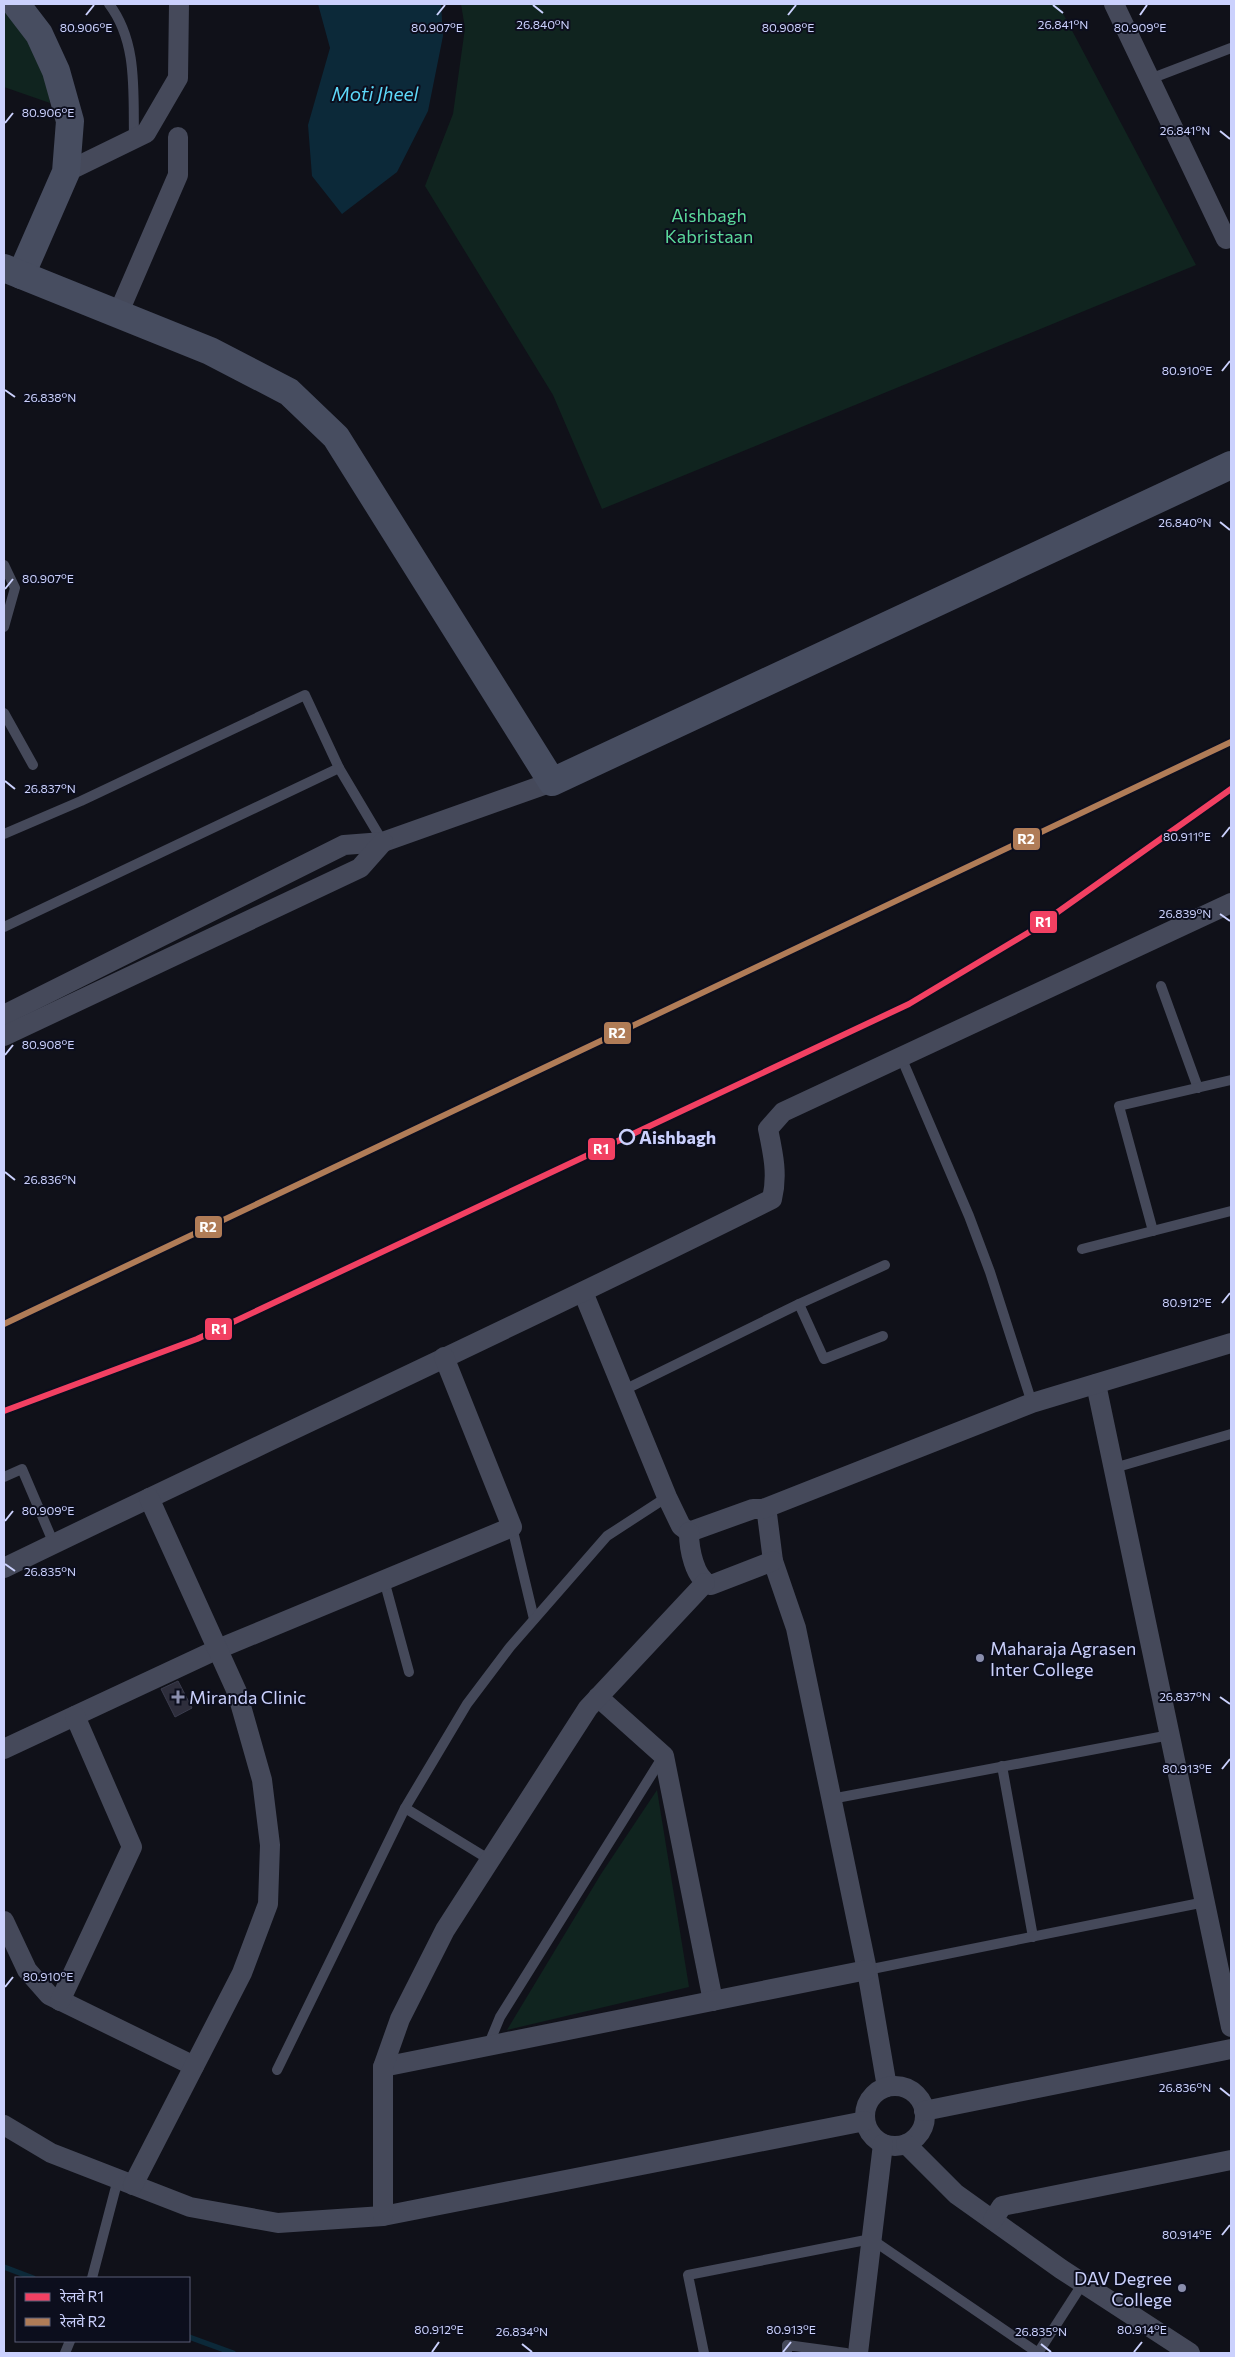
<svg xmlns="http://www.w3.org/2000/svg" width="1235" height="2357" font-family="Commissioner,'Noto Sans Devanagari',sans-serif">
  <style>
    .green { fill: #10241f }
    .water { fill: #0c2939 }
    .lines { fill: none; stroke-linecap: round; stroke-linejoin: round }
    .stream { stroke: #0c2939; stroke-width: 5.5 }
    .building { fill: #2e2e3c; stroke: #3a3c4d }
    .lane { stroke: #45495a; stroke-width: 10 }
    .street { stroke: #45495a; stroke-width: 20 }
    .secondary { stroke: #474d60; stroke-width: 28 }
    .rail { stroke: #3b545a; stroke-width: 4; stroke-dasharray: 8 6; stroke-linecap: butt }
    .rail-1-casing { stroke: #0c0e1d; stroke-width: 10 }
    .rail-2-casing { stroke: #0c0e1d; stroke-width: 10 }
    .rail-1 { stroke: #f24062; stroke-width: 6 }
    .rail-2 { stroke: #b07c57; stroke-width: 6 }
    .ticks { fill: none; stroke: #cbd1fd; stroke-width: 2 }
    .stop-dot { fill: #0c0e1d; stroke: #cbd1fd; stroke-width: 2.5 }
    .poi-dot { fill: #8a8ead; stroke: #0c0e1d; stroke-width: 2 }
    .labels { text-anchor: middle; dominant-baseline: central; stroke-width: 4; stroke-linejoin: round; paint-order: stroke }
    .park-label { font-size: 18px; fill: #5bd99a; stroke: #0c0e1d }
    .stop-label { font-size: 18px; font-weight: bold; fill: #cbd1fd; stroke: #0c0e1d; text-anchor: start }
    .poi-label { font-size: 18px; fill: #cbd1fd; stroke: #0c0e1d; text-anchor: start }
    .water-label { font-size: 19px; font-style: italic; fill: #5dd8f9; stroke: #0c0e1d }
    .ticks-label { font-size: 12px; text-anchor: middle; fill: #cbd1fd; stroke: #0c0e1d; stroke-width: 4; stroke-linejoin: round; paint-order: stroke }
    .line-badge { stroke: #0c0e1d; stroke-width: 2 }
    .badge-label { font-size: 14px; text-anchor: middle; font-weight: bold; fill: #fff }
  </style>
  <rect width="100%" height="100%" fill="#101119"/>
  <!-- green -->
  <g class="green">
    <path d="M461,4H1058L1196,265L602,509L553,395L425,186L453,114L465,28Z"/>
    <path d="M4,7C30,41 43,60 50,103L4,87Z"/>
    <path d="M657,1790L689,1987L507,2030L601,1874Z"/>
  </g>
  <!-- water -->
  <path class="water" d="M318,4H441L443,36L428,111L397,172L342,214L312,176L308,125L330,48Z"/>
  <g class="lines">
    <!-- stream -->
    <g class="stream">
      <path d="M4,2267L33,2278"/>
      <path d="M189,2337L233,2353"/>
    </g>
  </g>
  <!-- building -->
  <path class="building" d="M178,1681L192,1708L175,1717L161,1689Z"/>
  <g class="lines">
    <!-- lane -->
    <g class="lane">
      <path d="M109,4C138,42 133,92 134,139"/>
      <path d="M1150,79L1231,48"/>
      <path d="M4,565L15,588L4,627"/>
      <path d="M4,713L33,765"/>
      <path d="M4,834L81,801L305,695L339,768L383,842"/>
      <path d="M4,927L339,768"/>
      <path d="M1161,986L1198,1088"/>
      <path d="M901,1057L969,1216L990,1272L1032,1403"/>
      <path d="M1153,1231L1119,1106L1231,1080"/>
      <path d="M1082,1249L1231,1211"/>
      <path d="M799,1304L824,1359L883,1336"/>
      <path d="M624,1390L799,1304L885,1265"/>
      <path d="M1114,1468L1231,1434"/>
      <path d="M4,1477L22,1469L54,1544"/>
      <path d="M512,1527L534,1619"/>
      <path d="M384,1580L409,1672"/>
      <path d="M1002,1766L1033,1937"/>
      <path d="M831,1799L1170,1735"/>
      <path d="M405,1808L490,1860"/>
      <path d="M867,1970L1205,1902"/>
      <path d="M488,2046L500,2017L662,1758"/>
      <path d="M277,2070L405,1808L467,1704L510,1647L607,1536L667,1497"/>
      <path d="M92,2278L118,2179"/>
      <path d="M65,2353L70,2341"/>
      <path d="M704,2353L688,2275L871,2239L1038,2353"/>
      <path d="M787,2353V2345L846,2353"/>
      <path d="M1038,2353L1083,2283"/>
    </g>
    <!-- street -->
    <g class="street">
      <path d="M1114,4L1226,239L1231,237"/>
      <path d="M66,172L146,133L178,78L179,4"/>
      <path d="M118,314L178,175V137"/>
      <path d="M4,1015L344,845L383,842L552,782"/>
      <path d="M4,1036L360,868L383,842"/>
      <path d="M583,1292L667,1497L681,1526L689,1532"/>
      <path d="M1096,1384L1231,2027"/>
      <path d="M763,1509L767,1514L773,1561L796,1628L867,1970L887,2087"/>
      <path d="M689,1532L753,1509H763L1032,1403L1231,1343"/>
      <path d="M689,1532C689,1548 694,1579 711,1585L773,1561"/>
      <path d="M4,1568C259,1444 518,1326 772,1199C778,1175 773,1153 768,1129L783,1112L1231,903"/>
      <path d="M598,1697L664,1756L713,2001"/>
      <path d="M4,1749L218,1649L512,1527L444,1357"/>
      <path d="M4,1921L27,1970L49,1995L194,2066"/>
      <path d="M60,2001L132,1847L75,1716"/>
      <path d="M383,2067L867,1970"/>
      <circle cx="895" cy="2116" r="30"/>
      <path d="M924,2111L1231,2049"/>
      <path d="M4,2125L51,2153L190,2207L278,2223L383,2216L865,2121"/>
      <path d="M906,2144L956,2194L1061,2269L1190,2353"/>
      <path d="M133,2185L242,1973L268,1904L270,1845L262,1780L237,1692L149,1498"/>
      <path d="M383,2216V2067L400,2019L445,1930L588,1708L705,1583"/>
      <path d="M993,2220L1002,2206L1231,2160"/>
      <path d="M858,2353L883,2144"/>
    </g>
    <!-- secondary -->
    <g class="secondary">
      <path d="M16,4L39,34L56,71L70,121L66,172L21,275"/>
      <path d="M4,268L210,351L289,392L336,437L552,782L1231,465"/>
    </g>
    <!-- rail -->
    <path class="rail" d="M4,1324L1231,742"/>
    <defs>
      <path id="rail-1" d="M4,1411L197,1339L909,1004L1031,931L1231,789"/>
      <path id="rail-2" d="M4,1324L1231,742"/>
    </defs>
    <!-- rail-1 casing -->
    <use href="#rail-1" class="rail-1-casing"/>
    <!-- rail-2 casing -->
    <use href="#rail-2" class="rail-2-casing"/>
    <!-- rail-1 -->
    <use href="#rail-1" class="rail-1"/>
    <!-- rail-2 -->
    <use href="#rail-2" class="rail-2"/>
  </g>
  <!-- ticks -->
  <path class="ticks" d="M533,5L543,13M1053,5L1063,13M86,15L94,5M437,15L445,5M788,15L796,5M1140,15L1147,5M5,123L13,113M1220,131L1230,139M1222,371L1230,361M5,390L15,397M1220,522L1230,530M5,589L13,579M5,781L15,789M1222,837L1230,827M1220,914L1230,921M5,1055L13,1045M5,1172L15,1180M1222,1303L1230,1293M5,1521L13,1511M5,1564L15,1571M1220,1697L1230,1704M1222,1769L1230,1759M5,1987L13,1977M1220,2088L1230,2096M1222,2235L1230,2225M522,2344L532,2352M1041,2344L1051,2352M432,2352L439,2342M783,2352L791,2342M1134,2352L1142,2342"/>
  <!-- markers -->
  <circle class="stop-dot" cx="627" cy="1137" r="7"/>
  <g class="poi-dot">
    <circle cx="980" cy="1658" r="5"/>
    <path d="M175.5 1689.5h5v5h5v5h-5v5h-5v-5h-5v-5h5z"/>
    <circle cx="1182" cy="2288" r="5"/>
  </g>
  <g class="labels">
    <!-- park labels -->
    <g class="park-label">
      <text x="709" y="215">Aishbagh<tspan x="709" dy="21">Kabristaan</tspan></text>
    </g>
    <!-- stop labels -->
    <g class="stop-label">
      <text x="639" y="1137">Aishbagh</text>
    </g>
    <!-- poi labels -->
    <g class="poi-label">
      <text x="990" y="1648">Maharaja Agrasen<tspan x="990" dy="21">Inter College</tspan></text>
      <text x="189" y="1697">Miranda Clinic</text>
      <text x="1172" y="2278" text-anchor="end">DAV Degree<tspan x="1172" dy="21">College</tspan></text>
    </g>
    <!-- water labels -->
    <g class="water-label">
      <text x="375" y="93">Moti Jheel</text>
    </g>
  </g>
  <g class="ticks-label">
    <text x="543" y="29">26.840°N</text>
    <text x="1063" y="29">26.841°N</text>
    <text x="86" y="32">80.906°E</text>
    <text x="437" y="32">80.907°E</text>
    <text x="788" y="32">80.908°E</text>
    <text x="1140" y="32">80.909°E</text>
    <text x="48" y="117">80.906°E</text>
    <text x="1185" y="135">26.841°N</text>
    <text x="1187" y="375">80.910°E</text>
    <text x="50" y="402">26.838°N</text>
    <text x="1185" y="527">26.840°N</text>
    <text x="48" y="583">80.907°E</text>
    <text x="50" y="793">26.837°N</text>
    <text x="1187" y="841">80.911°E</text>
    <text x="1185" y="918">26.839°N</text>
    <text x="48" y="1049">80.908°E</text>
    <text x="50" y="1184">26.836°N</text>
    <text x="1187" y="1307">80.912°E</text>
    <text x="48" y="1515">80.909°E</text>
    <text x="50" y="1576">26.835°N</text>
    <text x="1185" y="1701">26.837°N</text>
    <text x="1187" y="1773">80.913°E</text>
    <text x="48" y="1981">80.910°E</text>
    <text x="1185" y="2092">26.836°N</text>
    <text x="1187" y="2239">80.914°E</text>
    <text x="439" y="2334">80.912°E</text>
    <text x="791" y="2334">80.913°E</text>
    <text x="1142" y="2334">80.914°E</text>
    <text x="522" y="2336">26.834°N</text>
    <text x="1041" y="2336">26.835°N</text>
  </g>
  <g class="line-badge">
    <rect x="1012" y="827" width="29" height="24" rx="5" fill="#b07c57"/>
    <rect x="1029" y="910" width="29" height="24" rx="5" fill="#f24062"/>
    <rect x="603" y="1021" width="29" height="24" rx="5" fill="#b07c57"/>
    <rect x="587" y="1137" width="29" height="24" rx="5" fill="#f24062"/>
    <rect x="194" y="1215" width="29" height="24" rx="5" fill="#b07c57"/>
    <rect x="204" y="1317" width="29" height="24" rx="5" fill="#f24062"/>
  </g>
  <g class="badge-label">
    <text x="1026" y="844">R2</text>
    <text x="1043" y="927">R1</text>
    <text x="617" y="1038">R2</text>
    <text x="601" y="1154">R1</text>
    <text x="208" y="1232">R2</text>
    <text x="219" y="1334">R1</text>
  </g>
  <!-- border -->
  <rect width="1235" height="2357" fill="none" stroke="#cbd1fd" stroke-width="10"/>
  <!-- legend -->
  <rect x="15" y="2277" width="175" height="65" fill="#0c0e1d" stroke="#585c77"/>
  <rect x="25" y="2293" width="25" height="8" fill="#f24062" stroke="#585c77"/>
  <text x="60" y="2302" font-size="15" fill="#cbd1fd">रेलवे R1</text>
  <rect x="25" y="2318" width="25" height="8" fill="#b07c57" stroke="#585c77"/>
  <text x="60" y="2327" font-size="15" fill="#cbd1fd">रेलवे R2</text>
</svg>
